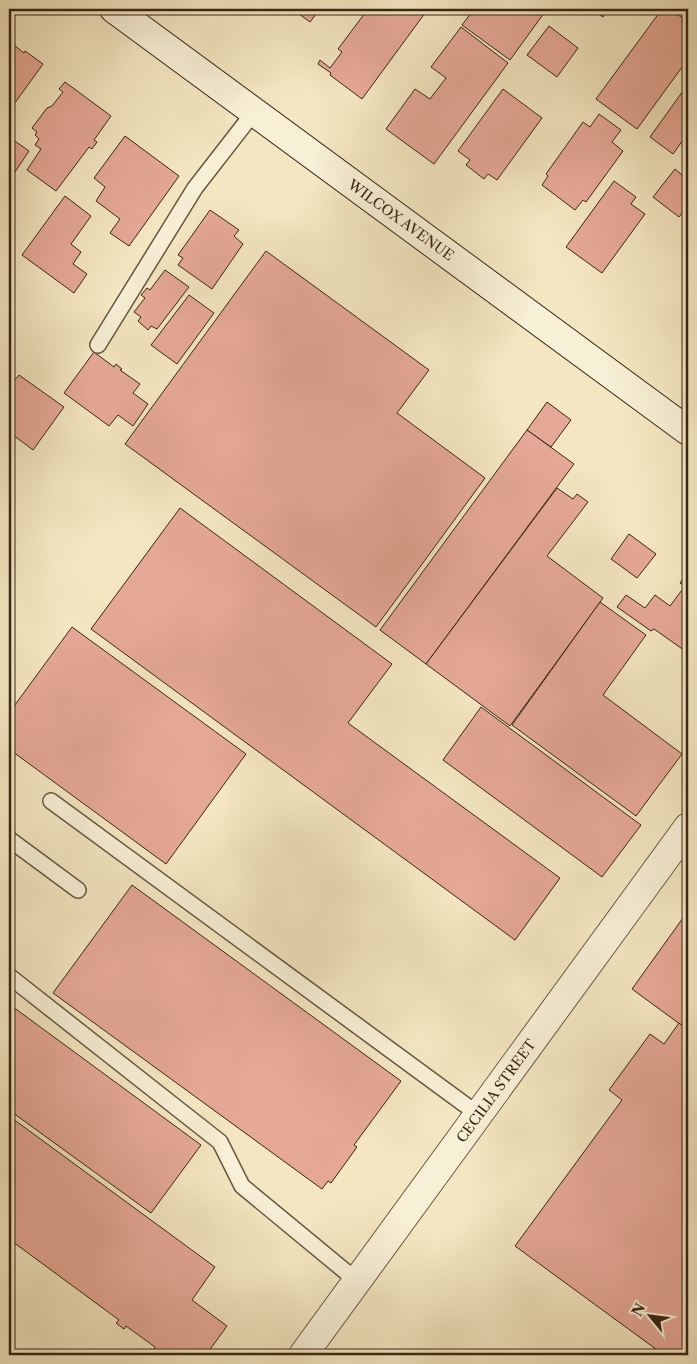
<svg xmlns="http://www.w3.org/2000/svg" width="697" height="1364" font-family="'Libre Caslon Text',serif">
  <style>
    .building { fill: #e5a896; stroke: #382615 }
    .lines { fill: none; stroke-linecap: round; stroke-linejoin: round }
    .lane-casing { stroke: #675640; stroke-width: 18 }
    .street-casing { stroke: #675640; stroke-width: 30 }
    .secondary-casing { stroke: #382615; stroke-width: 30 }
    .lane { stroke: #f7efd6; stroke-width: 15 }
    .street { stroke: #f7efd6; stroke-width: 28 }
    .secondary { stroke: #f7efd6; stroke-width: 28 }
    .labels { text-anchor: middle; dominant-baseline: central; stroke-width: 5; stroke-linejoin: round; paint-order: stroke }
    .street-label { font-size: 14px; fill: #382615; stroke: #f7efd6 }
  </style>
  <rect width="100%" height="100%" fill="#f3e6c0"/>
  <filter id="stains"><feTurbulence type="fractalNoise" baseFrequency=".004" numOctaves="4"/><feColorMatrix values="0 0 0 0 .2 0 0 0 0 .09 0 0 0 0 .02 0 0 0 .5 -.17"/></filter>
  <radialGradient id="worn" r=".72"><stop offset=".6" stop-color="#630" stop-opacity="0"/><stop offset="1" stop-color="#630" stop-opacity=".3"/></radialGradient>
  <!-- building -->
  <g class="building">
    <path d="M292,9H320L310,22Z"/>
    <path d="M368,9H428L362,99L330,75L331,73L318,64L320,60L330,68L342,52L338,49Z"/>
    <path d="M474,9H547L510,60L462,25Z"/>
    <path d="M591,9H608L603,17Z"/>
    <path d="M662,9H670L688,22V59L637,129L596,99Z"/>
    <path d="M549,26L578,48L557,77L527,55Z"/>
    <path d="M461,27L508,63L434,164L386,129L415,89L430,99L446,78L431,67Z"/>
    <path d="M9,41L24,53L25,51L43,64L9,111Z"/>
    <path d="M65,82L111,116L94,140L97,142L92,149L89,147L56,191L27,170L41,149L35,145L39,139L35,135L37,132L32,128L47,108L52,106L63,92L59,89Z"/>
    <path d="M688,84V133L673,154L650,137Z"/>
    <path d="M503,89L542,118L497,180L488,174L484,179L466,165L470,160L458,151Z"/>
    <path d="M599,114L621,130L612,142L623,151L586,202L583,200L575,210L542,185L548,176L546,174L583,122L590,127Z"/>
    <path d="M125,136L179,176L129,246L110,233L120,219L96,201L105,187L94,178Z"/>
    <path d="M9,137L29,151L9,181Z"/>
    <path d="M675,169L688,180V205L679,217L653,197Z"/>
    <path d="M614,181L636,197L631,204L645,214L602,273L566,247Z"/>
    <path d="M65,196L91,216L71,244L81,252L73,264L87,274L74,293L22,255Z"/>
    <path d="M210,210L239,230L234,236L243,244L212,289L178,265L183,258L178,255Z"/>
    <path d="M688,241V254L682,250Z"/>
    <path d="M266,251L429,370L397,413L485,478L376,627L125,444Z"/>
    <path d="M165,270L189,287L157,329L151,326L148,330L138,321L141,317L134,312L145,298L141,295L147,288L150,290Z"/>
    <path d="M189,295L214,313L177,364L151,345Z"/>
    <path d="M94,352L114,367L116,364L122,369L120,370L140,384L133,393L148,404L133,426L118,415L109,426L64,393Z"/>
    <path d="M19,375L64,407L33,450L9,432V381L10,379L14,381Z"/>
    <path d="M547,402L571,420L551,447L527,430Z"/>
    <path d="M527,430L574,464L426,664L380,630Z"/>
    <path d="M557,488L573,499L577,494L588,502L547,556L603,598L510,726L426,664Z"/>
    <path d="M180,508L392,664L348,723L560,878L515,940L91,629Z"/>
    <path d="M629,534L656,554L637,578L611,559Z"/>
    <path d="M688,572V653L654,629L651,631L617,607L626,595L645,608L655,595L670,606L685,586L680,583Z"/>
    <path d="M600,602L646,635L603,695L682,754L636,816L512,725Z"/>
    <path d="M72,627L246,754L166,864L9,749V713Z"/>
    <path d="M481,707L641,825L602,877L443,760Z"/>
    <path d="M132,885L401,1081L354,1145L357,1147L331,1183L328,1181L322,1189L53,993Z"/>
    <path d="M688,911V1030L632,989Z"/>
    <path d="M9,1004L201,1145L151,1213L9,1110Z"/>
    <path d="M679,1023L688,1030V1355H664L515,1246L622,1100L609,1090L650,1034L664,1044Z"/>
    <path d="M9,1116L215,1267L192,1300L227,1326L206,1355H161L154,1350L155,1347L126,1326L124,1329L116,1323L119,1320L9,1239Z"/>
  </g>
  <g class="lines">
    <defs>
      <g id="lane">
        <path d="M98,345L195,188L254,112"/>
        <path d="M51,801L479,1115"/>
        <path d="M9,839L78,890"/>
        <path d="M9,976L220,1142L242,1186L357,1281"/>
      </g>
      <path id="street" d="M303,1355L688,827"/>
      <path id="secondary" d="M114,9L688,431"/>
    </defs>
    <!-- lane casing -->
    <use href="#lane" class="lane-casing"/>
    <!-- street casing -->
    <use href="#street" class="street-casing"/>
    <!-- secondary casing -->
    <use href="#secondary" class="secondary-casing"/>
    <!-- lane -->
    <use href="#lane" class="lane"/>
    <!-- street -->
    <use href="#street" class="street"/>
    <!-- secondary -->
    <use href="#secondary" class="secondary"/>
  </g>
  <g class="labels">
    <!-- street labels -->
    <g class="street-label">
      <text transform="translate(401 220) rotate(36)">WILCOX AVENUE</text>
      <text transform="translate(496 1091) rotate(-54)">CECILIA STREET</text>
    </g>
  </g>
  <!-- margin -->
  <rect width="697" height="1364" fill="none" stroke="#f3e6c0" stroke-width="30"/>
  <rect x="10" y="10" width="677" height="1344" fill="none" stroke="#382615" stroke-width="2.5"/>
  <rect x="15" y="15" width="667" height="1334" fill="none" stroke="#382615"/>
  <!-- north arrow -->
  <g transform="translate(650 1316) rotate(299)" stroke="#f7efd6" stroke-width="4" paint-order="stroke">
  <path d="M0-4L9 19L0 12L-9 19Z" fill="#382615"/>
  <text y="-8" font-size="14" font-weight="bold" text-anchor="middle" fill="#382615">N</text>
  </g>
  <rect width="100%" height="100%" filter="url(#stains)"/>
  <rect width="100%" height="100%" fill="url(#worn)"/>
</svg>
